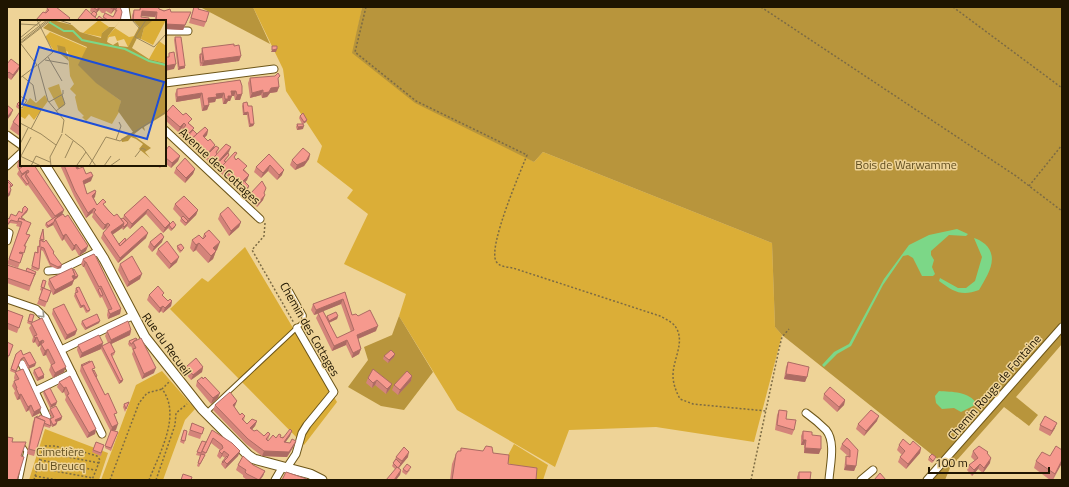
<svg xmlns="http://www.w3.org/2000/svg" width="1069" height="487" font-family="'Titillium Web',sans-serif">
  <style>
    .green { fill: #dbae37 }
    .forest { fill: #b8953c }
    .water { fill: #7cd787 }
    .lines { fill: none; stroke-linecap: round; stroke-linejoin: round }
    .service-casing { stroke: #6c5518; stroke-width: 5.5 }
    .minor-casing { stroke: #6c5518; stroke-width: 9 }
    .tertiary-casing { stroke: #6c5518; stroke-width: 11 }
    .path { stroke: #7c6b44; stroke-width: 1.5; stroke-dasharray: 2 2; stroke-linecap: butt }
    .service { stroke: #fff; stroke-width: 3.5 }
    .minor { stroke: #fff; stroke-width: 7 }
    .tertiary { stroke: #fff; stroke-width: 9 }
    .wall { fill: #d4847a; fill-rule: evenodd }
    .shaded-wall { fill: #ac6b63 }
    .building { fill: #f6998e; stroke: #ac6b63 }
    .oneway { stroke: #9a968c }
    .labels { text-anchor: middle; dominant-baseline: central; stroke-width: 3; stroke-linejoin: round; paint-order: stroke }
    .park-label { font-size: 12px; fill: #614e1f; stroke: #eed397 }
    .street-label { font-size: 12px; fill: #1f1500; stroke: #eed397 }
    .inset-river { fill: none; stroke: #7cd787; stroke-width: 2 }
    .inset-road { fill: none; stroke: #9b875b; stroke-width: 1 }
    .view { fill: #1d4ed8; fill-opacity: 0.15; stroke: #1d4ed8; stroke-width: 2 }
    .inset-edge { fill: none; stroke: #1f1500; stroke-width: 2 }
  </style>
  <rect width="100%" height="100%" fill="#eed397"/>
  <!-- green -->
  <g class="green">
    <path d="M253,7H362L353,53L534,162L543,152L772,243L775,327L782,335L754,442L656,427L569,430L555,467L457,410L399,316L406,294L344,264L368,214L347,198L353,190L317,162L322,146L286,91L283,69Z"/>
    <path d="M245,247L337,402L304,445L170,309L202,278L208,282Z"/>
    <path d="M162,371L195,409L185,420L163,480H101L136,385Z"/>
    <path d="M45,429L108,453L99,480H29Z"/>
    <path d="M514,444L548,465L543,480H537L505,461Z"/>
  </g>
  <!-- forest -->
  <g class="forest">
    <path d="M200,7H253L270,44Z"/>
    <path d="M362,7H1062V344L1016,397L1038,415L1029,426L1004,407L950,468L945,480H922L940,461L782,335L775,327L772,243L543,152L534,162L415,103L352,53Z"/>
    <path d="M399,316L433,372L404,410L381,406L348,387L368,360L364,347L392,335Z"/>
  </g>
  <!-- water -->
  <g class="water">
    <path d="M957,229L968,234L966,236L949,235L931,251V255L934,260L932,267L935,274L933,276H922L913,258L908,255L903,256L883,285L851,346L837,354L824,367L822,365L834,352L849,344L884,279L909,245L929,235Z"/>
    <path d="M974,238C978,239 981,241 985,244C1000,258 987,276 979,290C961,297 953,291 939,281L940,278L958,288H966L975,281L982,257Z"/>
    <path d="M939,391C952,392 969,391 977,404L961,412L954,408L942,409L936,403L935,396Z"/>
  </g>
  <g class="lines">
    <defs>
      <g id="service">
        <path d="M206,413L304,321V315L290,290"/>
        <path d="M20,480L26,451L22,445"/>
      </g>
      <g id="minor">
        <path d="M165,31H188"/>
        <path d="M165,83L274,69"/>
        <path d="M165,130L260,219"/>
        <path d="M7,135L21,145"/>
        <path d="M7,166L21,153"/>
        <path d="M7,232L9,233L7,241"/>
        <path d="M48,271L60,270L99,251"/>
        <path d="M7,299L36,309L45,318L102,434"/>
        <path d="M61,350L132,316"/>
        <path d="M22,364L47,417"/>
        <path d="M35,391L72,373"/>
        <path d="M806,413C813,418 820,424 826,430C836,442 830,465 829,480"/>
        <path d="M286,469L296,454L302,433L307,425L334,392L297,328"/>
        <path d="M275,480L282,468"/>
        <path d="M861,480L873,470"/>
        <path d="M927,480L1062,327"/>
      </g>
      <g id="tertiary">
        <path d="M124,7L126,21"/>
        <path d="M45,165L104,259L145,337L202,409L248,455L254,459L310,474L322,480"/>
      </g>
    </defs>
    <!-- service casing -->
    <use href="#service" class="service-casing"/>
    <!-- minor casing -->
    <use href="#minor" class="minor-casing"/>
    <!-- tertiary casing -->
    <use href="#tertiary" class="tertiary-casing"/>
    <!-- path -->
    <g class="path">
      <path d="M366,7L355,52L416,101L527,155C520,173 488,246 496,261C499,267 507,267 513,268L660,316C664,318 672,322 675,326C686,341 673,359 673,375C673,384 676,391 680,399L693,404L766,411"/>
      <path d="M761,7L1016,176L1062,211"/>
      <path d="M953,7L1062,88"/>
      <path d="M1029,186L1062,145"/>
      <path d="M265,223L264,236L252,250L294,323"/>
      <path d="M42,452L99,463"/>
      <path d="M40,460L95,470"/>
      <path d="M38,468L93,478"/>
      <path d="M35,476L57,480"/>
      <path d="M34,480L43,448L45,446H54L87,453L97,456L100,460L92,480"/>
      <path d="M110,480L139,403L147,393L162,389"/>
      <path d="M149,480C159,454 182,415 162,389L169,382"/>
      <path d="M156,480L175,425L176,413L187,404"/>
      <path d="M751,480L779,349L782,337L789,329"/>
    </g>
    <!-- service -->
    <use href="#service" class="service"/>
    <!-- minor -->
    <use href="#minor" class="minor"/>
    <!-- tertiary -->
    <use href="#tertiary" class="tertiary"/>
  </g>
  <!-- wall -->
  <g class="wall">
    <path d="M91,7H117L111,14L106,11L105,13L113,17L115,15H114L115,10L118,7L120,21H77L78,19L91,14L92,13L90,11ZM99,10L102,13H105L103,19H97L95,18L97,14L96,13Z"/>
    <path d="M140,7H158L159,9L171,12H191L183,30L165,29V21H155V17L141,16V17L149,21H131L132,15L134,10H139Z"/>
    <path d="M194,7L198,9L206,22L204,27L189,23Z"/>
    <path d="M47,9L70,18L69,21H36V20L45,12Z"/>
    <path d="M175,37L185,68L178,70L174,40Z"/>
    <path d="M234,46L241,56L239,61L200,66L199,57L200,54H201L202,48Z"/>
    <path d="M7,64L20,66L18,71L11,80L7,77Z"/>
    <path d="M250,78L278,81L279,87L277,92L270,93L267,97L262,98L261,95L250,98L248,83Z"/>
    <path d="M240,80L242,94L240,100H235L234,96H232L230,101H228L226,104H223L222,98L216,99L215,102L208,103L209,105L207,110L202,111L200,98L176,102L175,94L177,89Z"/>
    <path d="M243,103L248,106L254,124L253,126L249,127L247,115H243L242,106Z"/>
    <path d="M17,104H21V109L20,110L16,107Z"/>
    <path d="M21,110V137L10,129L13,122Z"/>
    <path d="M165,114L190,124L194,128L193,130L197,134L208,130L207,135L204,138L214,147L219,148L218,151L216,153L217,154L229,152L228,153L229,155L228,157L225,161L226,162L235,158L249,175L247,180L245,182L248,189L243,194L180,135L182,130L183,129L182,128L178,132L165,120Z"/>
    <path d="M300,116L307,120L306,122L303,124V129L297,130L296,127L297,124H302L299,118Z"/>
    <path d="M165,151L180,156L178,161L171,168L165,163Z"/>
    <path d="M269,154L282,175L277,180L268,171L261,178L254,172L256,167Z"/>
    <path d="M310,154L309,159L304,166L295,170L290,165L292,160Z"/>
    <path d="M18,161L34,165L62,215L86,251L79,256L75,249L72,251L64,239L62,241L53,225L47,228L45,225L46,223L52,219L28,185L26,186L17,174L19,170L17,167Z"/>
    <path d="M60,165H81L77,169L86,174L91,181L84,184L87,194L96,192L94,198L97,205L105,206L114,216L121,219L123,218L124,215L145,196L170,223L175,227L171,231L168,228L163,233L146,214L130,229L127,226L123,230L122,228L112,235L119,244L126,240L146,238L118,263L101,238L103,233L107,229L106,228L103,230L100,227L92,217L93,214L92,213L86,218L74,196Z"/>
    <path d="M156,165H163L160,168Z"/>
    <path d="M176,168L195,169L193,174L185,183L174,173Z"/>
    <path d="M264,193L263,200L257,207L248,199L250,194Z"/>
    <path d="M175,204L198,210L196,215L185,226L180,221L181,218L173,209Z"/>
    <path d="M23,208L28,209L27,212L21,217L29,228L26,234L30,235L25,246H26L18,268L7,264L20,227L16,226L17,224L10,223L7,226V217L9,219L16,216L22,212Z"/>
    <path d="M220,214L241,222L239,227L229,236L218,219Z"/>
    <path d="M43,229L44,240L43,241L54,252L53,254L61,268L57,269L50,266L43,251L41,250L39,269L38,271L31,269L35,252L37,253V248L38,246H39V241Z"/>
    <path d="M204,234L217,250L216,251L213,259L208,263L196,250L193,252L190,248L192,240L202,239Z"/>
    <path d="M150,242H162L152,252L148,247Z"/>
    <path d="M177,246L183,250L180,253L177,249Z"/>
    <path d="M158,249L177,262L169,269L156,254Z"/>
    <path d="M94,254L121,309L120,314L108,319L107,315L108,310L102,297L100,298L84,267H83L81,264L83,259Z"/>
    <path d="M120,264L140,279L127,287L118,270Z"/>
    <path d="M7,265L26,271L36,272L29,291L7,283Z"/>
    <path d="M78,276L77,278L74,280L72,285L53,295L51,291L45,307L37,304L42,291L40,290L43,280L44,288L51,291L48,284L49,279Z"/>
    <path d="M76,288L90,310L89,312L86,313L83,307L80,308L74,296L75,293H76L75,291Z"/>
    <path d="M345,292L352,315L358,316L376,331L358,339L361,349L359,354L352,358L346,345L332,351L316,318L318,314L314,315L311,310L313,304ZM341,304L351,332L337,338L329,323L337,319L338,316H327L326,318L323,311Z"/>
    <path d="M149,295L163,296L168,301H172L171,306L163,313L161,311L159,313L147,300Z"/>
    <path d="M53,309L77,330L75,335L65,340L52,314Z"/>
    <path d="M7,310L23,316L17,333L7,329Z"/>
    <path d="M30,314L31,323L64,372L53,378L49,370L51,365L46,355L43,356L40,349L41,345L38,347L35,342L33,343L32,341L33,337L29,328L31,325L27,323Z"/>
    <path d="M82,321L99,323L85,330L81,324Z"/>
    <path d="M131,330L130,335L111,344L115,352L114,355L112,356L123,380L122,382L119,384L101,349L102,346L108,343L105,336L107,331Z"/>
    <path d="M136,338L154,373L142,379L132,354L133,351L131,346L130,347L128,344L129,341Z"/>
    <path d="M7,342L13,345L7,361Z"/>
    <path d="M103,343L101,349L80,358L77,350L78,345Z"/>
    <path d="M16,354L23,355L35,366L28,369L23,359L20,361L16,372L40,413L32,417L29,410L26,412L20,399L17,400L14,393L15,391L12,386L14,381H15L14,378L15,373L10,371Z"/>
    <path d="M395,354L394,357L388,363L383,359L384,356Z"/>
    <path d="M788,362L807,377L805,382L784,379L786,367Z"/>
    <path d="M81,365L94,370L97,378L116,418V430H114L118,432L111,451L105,448L111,432L80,371Z"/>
    <path d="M186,367H203L202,372L191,380L184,372Z"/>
    <path d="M373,369L390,389L386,394L375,385L372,388L366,383L368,378Z"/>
    <path d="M34,370L44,375V378L37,381L33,373Z"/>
    <path d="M70,376L96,429L95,434L87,438L65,400L66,397L64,392L62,393L57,387L59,382Z"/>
    <path d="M412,376L411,381L398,395L392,390L394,385Z"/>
    <path d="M197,381L218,398L211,404L196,386Z"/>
    <path d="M44,391L56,405L50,408L43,393Z"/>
    <path d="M824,394L845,400L844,405L837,412L823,399Z"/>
    <path d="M129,402L125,412L123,407L124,404Z"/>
    <path d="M215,405L235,406L234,407L240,415L245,416L244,420L247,424L257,421L255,426L252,429L254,431L264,436L270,434L268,440V441L281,435L280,437L290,436L285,442L294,446L287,457L262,456L246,444L213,410Z"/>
    <path d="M50,409L62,417L61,420L56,422L57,423L56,425L52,427L51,424L50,428L43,426L34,456L27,454L33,422L35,417L50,419L52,418L49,412Z"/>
    <path d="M779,410L794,430L792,435L775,430L777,415Z"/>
    <path d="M877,421L864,436L856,429L858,424Z"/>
    <path d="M192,423L204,428L200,439L188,435Z"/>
    <path d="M1040,425L1055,428L1050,436L1039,430Z"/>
    <path d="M184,430L187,431L184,444L180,442Z"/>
    <path d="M212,430L240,451L238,456L225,469L221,464L222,462L225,458L222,456L220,459L217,456L219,451L220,450L211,443L199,467L197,466L200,456L196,455L202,441L203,449Z"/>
    <path d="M803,431L812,435L819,454L804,453V445H801V436Z"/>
    <path d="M847,438L856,466L854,471L844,470L845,462L846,456L848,457V456L840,449L842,444Z"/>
    <path d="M96,442L104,445L101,456L92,452Z"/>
    <path d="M899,445H910L921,448L920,453L906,469L898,462L900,457L902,455L897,450Z"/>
    <path d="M461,448L493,453L508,464L536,480H450L452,464L456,454L460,451Z"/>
    <path d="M1062,450V463L1053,480H1050L1034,468L1036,461L1050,456Z"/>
    <path d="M973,451L988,452L987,454L990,463L983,473L978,469L972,476L967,470L969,465L975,461L971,457Z"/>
    <path d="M396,457H408L399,468L401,470L400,475L395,469L392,466Z"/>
    <path d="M929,457L935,460L932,463L928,460Z"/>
    <path d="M238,465H253L265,471L263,476L260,480H247L243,477V475L236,470Z"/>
    <path d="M403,469L410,470L406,475L402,472Z"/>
    <path d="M799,472L810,480H797V477Z"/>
  </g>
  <!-- shaded-wall -->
  <g class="shaded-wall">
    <path d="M99,7H100L99,10L95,15L97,10Z"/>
    <path d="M115,7H117L111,14L113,9Z"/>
    <path d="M142,11L157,12L155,17L140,16Z"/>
    <path d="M191,12L183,30L165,29V24Z"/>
    <path d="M277,49L276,52H271L272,50Z"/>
    <path d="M241,56L239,61L202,66L204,61Z"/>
    <path d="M176,64L174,69L165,71V66Z"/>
    <path d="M20,66L18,71L11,80L13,75Z"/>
    <path d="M185,66V68L178,70L179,67Z"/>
    <path d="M279,87L277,92L270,93L267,97L262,98L263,93L271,88Z"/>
    <path d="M263,90L261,95L250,98L252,93Z"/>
    <path d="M231,91H236L234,96H232L230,101H228L226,104H223L225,99L228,96Z"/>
    <path d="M202,93L200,98L176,102L177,97Z"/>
    <path d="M224,93L222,98L216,99L215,102L206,103L208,98L216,94Z"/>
    <path d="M242,94L240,100H235L237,95Z"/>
    <path d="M209,105L207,110L202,111L204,106Z"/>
    <path d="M13,110L11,115L7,120V117Z"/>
    <path d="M248,112L247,115H243L244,113Z"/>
    <path d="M307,120L306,122L303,124L304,122Z"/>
    <path d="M184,123L182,128L178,132L180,127Z"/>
    <path d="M250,124H254L253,126L249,127Z"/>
    <path d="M304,126L303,129L297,130L298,127Z"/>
    <path d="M208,130L207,135L201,141L203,136Z"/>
    <path d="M215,145L213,150L206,156L207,154Z"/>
    <path d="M231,147L229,152L216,166V165L217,163Z"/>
    <path d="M310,154L309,159L304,166L295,170L297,165Z"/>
    <path d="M180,156L178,161L171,168L172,163Z"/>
    <path d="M78,165H81L74,172L76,167Z"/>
    <path d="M270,165L268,171L261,178L263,173Z"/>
    <path d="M195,169L193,174L185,183L186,178Z"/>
    <path d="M28,170L26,174L21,176L22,174Z"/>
    <path d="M284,170L282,175L277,180L279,175Z"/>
    <path d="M249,175L247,180L240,188L239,187L240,184Z"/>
    <path d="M93,176L91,181L81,186L83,181Z"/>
    <path d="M249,186L248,189L243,194L244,192Z"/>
    <path d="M11,190L10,195L7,198V196Z"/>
    <path d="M96,192L95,197L91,201L92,196Z"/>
    <path d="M265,195L263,200L257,207L259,202Z"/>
    <path d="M94,208L92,213L86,218L88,213Z"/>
    <path d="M28,209L27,212L20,219L21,217Z"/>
    <path d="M148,209L146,214L130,229L132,224Z"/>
    <path d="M64,210L62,215L53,221L55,216Z"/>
    <path d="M198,210L196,215L185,226L189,219Z"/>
    <path d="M54,222L53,225L47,228L48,226Z"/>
    <path d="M241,222L239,227L229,236L231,231Z"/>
    <path d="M108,223L106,228L103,230L105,225Z"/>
    <path d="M124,223L122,228L109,237L111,232Z"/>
    <path d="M128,223L127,226L123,230L124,227Z"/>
    <path d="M170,223L168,228L163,233L165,228Z"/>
    <path d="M176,225L175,227L171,231L172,229Z"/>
    <path d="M148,233L146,238L118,263L120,258Z"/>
    <path d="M66,234L64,239L62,241L63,236Z"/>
    <path d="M164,237L162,242L152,252L154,247Z"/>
    <path d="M220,242L217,250L210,255L213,248Z"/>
    <path d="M199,243L196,250L193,252L196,245Z"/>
    <path d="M76,244L75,249L72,251L74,246Z"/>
    <path d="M88,246L86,251L79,256L81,251Z"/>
    <path d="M216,251L213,259L208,263L211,256Z"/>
    <path d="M179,257L177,262L169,269L171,264Z"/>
    <path d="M85,262H86L84,267H83Z"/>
    <path d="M62,265L61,268L57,269L58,267Z"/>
    <path d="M142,274L140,279L127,287L129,282Z"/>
    <path d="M75,275L78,276L77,278L70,282L72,276Z"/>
    <path d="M74,280L72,285L53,295L55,290Z"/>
    <path d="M343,299L341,304L314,315L316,310Z"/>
    <path d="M172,301L171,306L163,313L165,308Z"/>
    <path d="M84,305L83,307L80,308L81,306Z"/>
    <path d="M163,306L161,311L159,313L160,308Z"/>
    <path d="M121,309L120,314L108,319L110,314Z"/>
    <path d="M338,316L337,319L328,323L329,321Z"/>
    <path d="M100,321L99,323L85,330L86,328Z"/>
    <path d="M378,326L376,331L355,340L357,335Z"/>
    <path d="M77,330L75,335L65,340L67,335Z"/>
    <path d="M131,330L130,335L109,345L111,340Z"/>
    <path d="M37,337L35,342L33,343L35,338Z"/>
    <path d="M43,340L41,345L38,347L39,342Z"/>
    <path d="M347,340L346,345L332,351L334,346Z"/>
    <path d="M103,343L101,349L80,358L82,353Z"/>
    <path d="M48,349L46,355L43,356L45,351Z"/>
    <path d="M361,349L359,354L352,358L353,353Z"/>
    <path d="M395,354L394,357L388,363L389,360Z"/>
    <path d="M24,357L23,359L20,361L21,359Z"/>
    <path d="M36,363L35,366L28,369L29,366Z"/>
    <path d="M66,367L64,372L53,378L55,373Z"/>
    <path d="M203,367L202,372L191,380L193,375Z"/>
    <path d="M156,368L154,373L142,379L144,374Z"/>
    <path d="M786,374L807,377L805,382L784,379Z"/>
    <path d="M44,375V378L37,381L38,378Z"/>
    <path d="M412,376L411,381L398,395L400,390Z"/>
    <path d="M123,380L122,382L119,384L120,381Z"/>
    <path d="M377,380L375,385L372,388L373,383Z"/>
    <path d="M392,384L390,389L386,394L387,389Z"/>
    <path d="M66,387L64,392L62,393L64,388Z"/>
    <path d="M220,393L218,398L211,404L213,398Z"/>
    <path d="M21,394L20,399L17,400L19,395Z"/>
    <path d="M845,400L844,405L837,412L839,407Z"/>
    <path d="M237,401L235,406L231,410L233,405Z"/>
    <path d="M57,402L56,405L50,408L51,405Z"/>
    <path d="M31,405L29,410L26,412L28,407Z"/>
    <path d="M41,408L40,413L32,417L34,412Z"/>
    <path d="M879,416L877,421L864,436L866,431Z"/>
    <path d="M62,417L61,420L54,423L55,420Z"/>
    <path d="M257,421L255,426L249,433L250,428Z"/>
    <path d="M57,423L56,425L52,427L53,425Z"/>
    <path d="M1057,423L1055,428L1050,436L1052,431Z"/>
    <path d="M118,424L116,430L111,432L112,427Z"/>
    <path d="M96,429L95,434L87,438L89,433Z"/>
    <path d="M292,431L290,436L282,447L284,442Z"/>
    <path d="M803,440H806L804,445H801Z"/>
    <path d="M296,441L294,446L287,457L262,456L264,451Z"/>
    <path d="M805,448L821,449L819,454L804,453Z"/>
    <path d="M921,448L920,453L906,469L908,464Z"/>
    <path d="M224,451L222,456L220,459L222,454Z"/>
    <path d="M240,451L238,456L225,469L227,464Z"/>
    <path d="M409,452L408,457L397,470L402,461Z"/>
    <path d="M991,458L990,463L983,473L984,468Z"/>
    <path d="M1062,460V463L1052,480Z"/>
    <path d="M980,464L978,469L972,476L974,470Z"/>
    <path d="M846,465L856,466L854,471L844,470Z"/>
    <path d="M401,470L400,475L396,480H394Z"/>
    <path d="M265,471L263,476L260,480H259Z"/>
  </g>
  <!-- building -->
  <g class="building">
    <path d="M48,7H56L70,18L67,21H41L36,20L43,12L46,13L49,10L47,9Z"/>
    <path d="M93,7H99L97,10Z"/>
    <path d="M109,7H115L113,9Z"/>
    <path d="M118,7H120L122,12L120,21H110L103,17L105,13L113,17L117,10H115Z"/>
    <path d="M141,7H158L159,9L164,11L170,9L171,12H191L185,25L165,24V21H156L157,12L142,11L141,17L149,18V21H133L134,10H140Z"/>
    <path d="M194,7H199L198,9L209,12L206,22L191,18Z"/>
    <path d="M86,9L97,19L99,16L104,20L103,21H80L78,19Z"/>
    <path d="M94,11L97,14L95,17L91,14Z"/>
    <path d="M175,37H181L185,66L179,67Z"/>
    <path d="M234,44V46L239,45L241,56L204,61L202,48Z"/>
    <path d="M272,46H277V49L272,50Z"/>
    <path d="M174,52L176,64L165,66V57H169V53Z"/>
    <path d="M200,54H202L203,63H201Z"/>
    <path d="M11,59L20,66L13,75L9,72L7,74V64Z"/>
    <path d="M278,73L280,76L278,78L279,87L271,88L269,92L263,93V90L252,93L250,78L275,76Z"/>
    <path d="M240,80L242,86V94L237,95L236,91H231L232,96H228V99H225L224,93L216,94L217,97L208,98L209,105L204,106L202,93L177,97V89Z"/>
    <path d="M19,102L21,104V108L17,104Z"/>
    <path d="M247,102L248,106H252L254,124H250L248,112L244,113L243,103Z"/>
    <path d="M7,105L13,110L7,117Z"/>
    <path d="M173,105L183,115L186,113L192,119L188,123L194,128L187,135L182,130L186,125L184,123L180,127L165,114Z"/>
    <path d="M21,110V128L13,122Z"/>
    <path d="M303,113L307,120L304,122L300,116Z"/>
    <path d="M297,124H303L304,126L298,127Z"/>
    <path d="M205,127L208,130L203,136L208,141L210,139L215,145L207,154L191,139Z"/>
    <path d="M193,130L197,134L191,139L190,142L186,138Z"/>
    <path d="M165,132L167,134L165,136Z"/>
    <path d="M226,144L231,147L217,163L212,159Z"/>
    <path d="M169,146L180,156L172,163L166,158L165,159V151Z"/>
    <path d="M216,146L219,148L216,152L217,154L212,159L211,161L206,156Z"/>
    <path d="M303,148L310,154L306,161L297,165L292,160Z"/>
    <path d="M235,152L237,153L234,157L236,160L238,158L247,166L243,170L249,175L240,184L221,167Z"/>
    <path d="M228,153L229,155L224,161L226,162L221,167L220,169L216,165Z"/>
    <path d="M269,154L284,170L279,175L270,165L263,173L256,167Z"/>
    <path d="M185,158L195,169L186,178L176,168Z"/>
    <path d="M21,160V165H34L64,210L55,216L28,177L26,174L29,172L28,170L22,174L19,169L22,167L18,161Z"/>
    <path d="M64,165H78L76,167L77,169L83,167L86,174L91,172L93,176L83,181L87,194L95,190L96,192L92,196L97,205L103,199L106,202L103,204L108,210L114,216L117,214L124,223L111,232L120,246L142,226L148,233L120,258L103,233L110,225L108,223L105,225L102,222L94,212L96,210L94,208L88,213L75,191Z"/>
    <path d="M27,172V173L26,174L25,176L29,183L27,184L21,176Z"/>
    <path d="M7,179L13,185L11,187V185L7,181Z"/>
    <path d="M7,181L11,185L10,187L11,190L7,196Z"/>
    <path d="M244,181L249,186L244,192L239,187Z"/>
    <path d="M262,181L266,188L264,193L265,195L259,202L250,194Z"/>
    <path d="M145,196L170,223L165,228L148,209L132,224L124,215Z"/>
    <path d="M184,196L198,210L189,219L175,204Z"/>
    <path d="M25,206L28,209L21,217L25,220L19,218L18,222L11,220L8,224L7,223V217L9,219L11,214L16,216L19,211L22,213L23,208Z"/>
    <path d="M228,207L241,222L231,231L220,214Z"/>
    <path d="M63,214L65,217L68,215L88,246L81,251L76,244L74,246L66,234L63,236L55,219Z"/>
    <path d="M57,216V218L55,219L54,222L48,226L46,223Z"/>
    <path d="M183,216L188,221L186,223L181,218Z"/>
    <path d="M19,218L31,223L26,234L30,235L24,246H26L24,253L20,252L19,253L23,254L20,263L9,259L22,222L18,221Z"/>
    <path d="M123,218L128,223L124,227L123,226L124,223L121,219Z"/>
    <path d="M173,221L176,225L172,229L169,225Z"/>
    <path d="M43,229L44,240L40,239Z"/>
    <path d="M209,230L220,242L213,248L216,251L211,256L199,243L196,245L192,240L199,235L203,239L206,236L204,234Z"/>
    <path d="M161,233L164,237L154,247L150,242Z"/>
    <path d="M125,238L126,240L120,246L119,244Z"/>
    <path d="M40,240L44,242L46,240L54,252L53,253L62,265L58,267L50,263L44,248L41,247L39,269L32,266L35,252L38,253V246L40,247Z"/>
    <path d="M167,241L179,257L171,264L158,249Z"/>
    <path d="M181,244L184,248L181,251L177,246Z"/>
    <path d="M94,254L96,257L121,309L110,314L108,310L112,309L101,286L99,287L86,262H85L83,259Z"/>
    <path d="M132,256L142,274L129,282L120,264Z"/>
    <path d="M7,265L35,274L30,286L7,278Z"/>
    <path d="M27,268L36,272L34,276L35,274L26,271Z"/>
    <path d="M72,268L75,275L72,276L74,280L55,290L49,279Z"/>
    <path d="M74,269L78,276L74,277L75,275L73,270Z"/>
    <path d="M43,280L46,281L44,288L41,287Z"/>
    <path d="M158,286L164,293L162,295L168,301L170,299L172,301L165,308L163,306L160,308L149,295Z"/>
    <path d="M79,287L90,310L87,311L84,305L81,306L75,293L78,292L76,288Z"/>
    <path d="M43,288L51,291L47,302L39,299Z"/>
    <path d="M100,288L103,295L101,296L98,290Z"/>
    <path d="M345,292L352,315L356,314L358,316L370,310L378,326L357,335L361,349L353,353L347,340L334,346L318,313L323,311L337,338L354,330L343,299L316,310L313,304Z"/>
    <path d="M64,304L77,330L67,335L53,309Z"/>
    <path d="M7,310L23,316L19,328L7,323Z"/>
    <path d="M336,312L338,316L329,321L327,316Z"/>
    <path d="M30,314L34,315L32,322L28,321Z"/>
    <path d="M97,314L100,321L86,328L82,321Z"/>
    <path d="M42,318L66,367L55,373L51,365L55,363L48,349L45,351L41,344L44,342L43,340L39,342L37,337L35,338L34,336L37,335L31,323Z"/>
    <path d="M128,321L131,330L111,340L107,331Z"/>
    <path d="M99,335L103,343L82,353L78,345Z"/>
    <path d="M136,338L137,339L133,342L132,344H131L129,341Z"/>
    <path d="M141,338L156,368L144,374L133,349L136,348L133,342Z"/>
    <path d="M7,342L13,345L9,356L7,355Z"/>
    <path d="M110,342L115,352L111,354L123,380L120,381L102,346Z"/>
    <path d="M21,350L23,355L30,352L36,363L29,366L24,357L21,359L16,371L11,369L16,354Z"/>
    <path d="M391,350L395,354L389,360L384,356Z"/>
    <path d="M196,358L203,367L193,375L186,367Z"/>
    <path d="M90,361L91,362L82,366L81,365Z"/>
    <path d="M92,361L95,368L92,369L105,395L108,393L117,413L114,414L118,424L112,427L82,366Z"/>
    <path d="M788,362L809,367L807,377L786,374Z"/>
    <path d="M40,367L44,375L38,378L34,370Z"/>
    <path d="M23,369L41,408L34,412L31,405L28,407L21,394L19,395L16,388H17L14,381L19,379L15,372Z"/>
    <path d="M373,369L392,384L387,389L377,380L373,383L368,378Z"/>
    <path d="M94,370L97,376L96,377L93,371Z"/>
    <path d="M407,371L412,376L400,390L394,385Z"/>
    <path d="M70,376L96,429L89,433L67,395L69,394L66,387L64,388L59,382Z"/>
    <path d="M202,377L203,379L205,377L220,393L213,398L197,381Z"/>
    <path d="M830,387L845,400L839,407L824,394Z"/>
    <path d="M50,388L57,402L51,405L44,391Z"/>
    <path d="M230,392L237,401L233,405L240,415L242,413L245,416L242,419L247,424L252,419L257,421L250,428L254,431L257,430L264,436L268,432L270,434L266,439L268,441L273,435L276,438L279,434L281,435L280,437L283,438L290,429L292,431L284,442L290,443L292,439L296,441L289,452L264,451L248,439L215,405Z"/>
    <path d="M129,402L126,409L124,404Z"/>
    <path d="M56,406L62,417L55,420L57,423L53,425L50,419L51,426L44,423L45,421L36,417L37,416L39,417L40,415L50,419L54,417L50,409Z"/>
    <path d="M779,410L787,411L786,419L796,420L794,430L777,425Z"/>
    <path d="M871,410L879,416L866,431L858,424Z"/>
    <path d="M1045,416L1057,423L1052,431L1040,425Z"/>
    <path d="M35,417L45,421L36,451L29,449Z"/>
    <path d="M192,423L204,428L202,434L190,430Z"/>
    <path d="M111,430L118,432L111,448L105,446Z"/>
    <path d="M184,430L187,431L185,441L181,440Z"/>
    <path d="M212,430L232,443L240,451L227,464L224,461L229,455L224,451L222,454L219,451L223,448L222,445L213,438L206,453L202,451Z"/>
    <path d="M803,431L812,432V435L821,436V449L805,448L806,440H803Z"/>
    <path d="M7,437L13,438L12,442H26L21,456L24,457L17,480H7Z"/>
    <path d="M847,438L858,450L856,466L846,465V456L850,457V450L842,444Z"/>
    <path d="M903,439L910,445L913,441L921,448L908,464L900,457L905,451L899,445Z"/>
    <path d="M202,441L206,442L201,453L197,452Z"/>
    <path d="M96,442L104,445L101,453L93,450Z"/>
    <path d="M486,446L492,447L493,453L509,455L508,464L537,468L536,480H452L456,454L458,451H461V448L483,451Z"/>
    <path d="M979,446L988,452L987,453L991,458L984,468L980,464L974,470L969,465L978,458L973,451Z"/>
    <path d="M1056,446L1062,450V460L1055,474L1036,461L1042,452L1050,456Z"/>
    <path d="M404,447L409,452L402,461L396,457Z"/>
    <path d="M201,454L205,455L200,464L198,463Z"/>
    <path d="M932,454L936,457L933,461L929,457Z"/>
    <path d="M227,456L228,457L224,461L223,463L222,462Z"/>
    <path d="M243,456L253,465L265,471L259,480L247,474L245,472L246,470L238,465Z"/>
    <path d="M396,459L401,464L398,468L393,463Z"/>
    <path d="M407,464L411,467L407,472L403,469Z"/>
    <path d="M397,467L401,470L394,480H386Z"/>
    <path d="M286,472L307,479V480H282Z"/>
    <path d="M799,472H811L810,480H799Z"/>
    <path d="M880,473L886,480H874Z"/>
    <path d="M183,474L192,477L191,480H181Z"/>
  </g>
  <!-- one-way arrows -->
  <defs><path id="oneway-chevron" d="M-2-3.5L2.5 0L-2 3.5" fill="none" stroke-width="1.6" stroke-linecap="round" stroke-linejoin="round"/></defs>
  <use class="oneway" href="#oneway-chevron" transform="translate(42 315) rotate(47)"/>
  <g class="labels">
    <!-- park labels -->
    <g class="park-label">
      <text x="906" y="164">Bois de Warwamme</text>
      <text x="60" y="451">Cimetière<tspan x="60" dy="14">du Breucq</tspan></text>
    </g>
    <!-- street labels -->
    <g class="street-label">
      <text transform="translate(220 166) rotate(43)">Avenue des Cottages</text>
      <text transform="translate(310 329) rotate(60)">Chemin des Cottages</text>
      <text transform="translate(167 344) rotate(54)">Rue du Recueil</text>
      <text transform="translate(994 387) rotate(-49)">Chemin Rouge de Fontaine</text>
    </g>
  </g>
  <!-- overview -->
  <g transform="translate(20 20)">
    <rect width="146" height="146" fill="#eed397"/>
    <path d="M79,0L89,7L82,13V17L63,13ZM131,0H146L133,25L121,19L124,8ZM95,8L109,17L115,16L108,27L104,19L97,21L95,16L89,17L87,21L88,16ZM30,12L67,28L77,63L101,81L99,92L92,104L71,96L66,101L62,97L64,96L58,90L55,77L56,75L50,69L54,64L50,56L48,32L37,25L38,32L34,31L25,17ZM139,21L146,26V43L129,39ZM39,64L45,85L39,89L28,68ZM25,75L28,81L14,100L9,94L5,99L0,96V88L2,89L10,78L16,83Z" fill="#dbae37"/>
    <path d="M32,0L52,5L60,12L81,18L82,13L89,7H95L100,1L88,16L87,22L93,25L98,22L99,26L108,27L119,7L113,0L132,1L124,8L121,19L117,18L112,28L129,39L146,43V96L145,94L124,107L125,111L122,108L113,115L131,128L125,132L130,138L119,129L123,124L116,119L111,117L108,121L102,122L101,119L113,112L98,91L101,81L76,63L58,45L67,27L23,8ZM37,25L45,27L49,41L38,32Z" fill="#b8953c"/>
    <path class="inset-river" d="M29,2L44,11H53L62,20L105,29L129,41L146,45"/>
    <path class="inset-road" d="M17,0L33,32L18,45M39,0L51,4M112,0L120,9M126,0L115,17L134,27L146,14M0,4L18,5M0,18L22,0M0,21L27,0M0,23L29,0M0,24L31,0M1,24L17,45M28,37L42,61M25,40L48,44M18,45L28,81L44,100L42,113M2,56L13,65L16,81M0,58L17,45M0,76L7,80L2,88L0,87M29,82L43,74V70M36,91L45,84L42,75M0,103L21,114L36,125M11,109L21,90M45,114L63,128L76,146M96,120L101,106L99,102M0,124L8,108M0,136L21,146M1,136L11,117M115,137L122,128L126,130M45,138L53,121M57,145L66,132M11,146L16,136L30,142M31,146L30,137L42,114M69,146L86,117L100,121L146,92M84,146L91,136M90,146L100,139"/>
    <path class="view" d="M19,27L144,62L127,119L2,84Z"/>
    <rect width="146" height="146" class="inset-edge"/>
  </g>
  <!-- border -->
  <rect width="1069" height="487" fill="none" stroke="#1f1500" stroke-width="16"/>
  <!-- scale -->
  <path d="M929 467v6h120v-6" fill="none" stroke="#1f1500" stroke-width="2"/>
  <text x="935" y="467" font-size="12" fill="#1f1500" stroke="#eed397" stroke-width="3" paint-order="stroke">100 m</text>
</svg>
